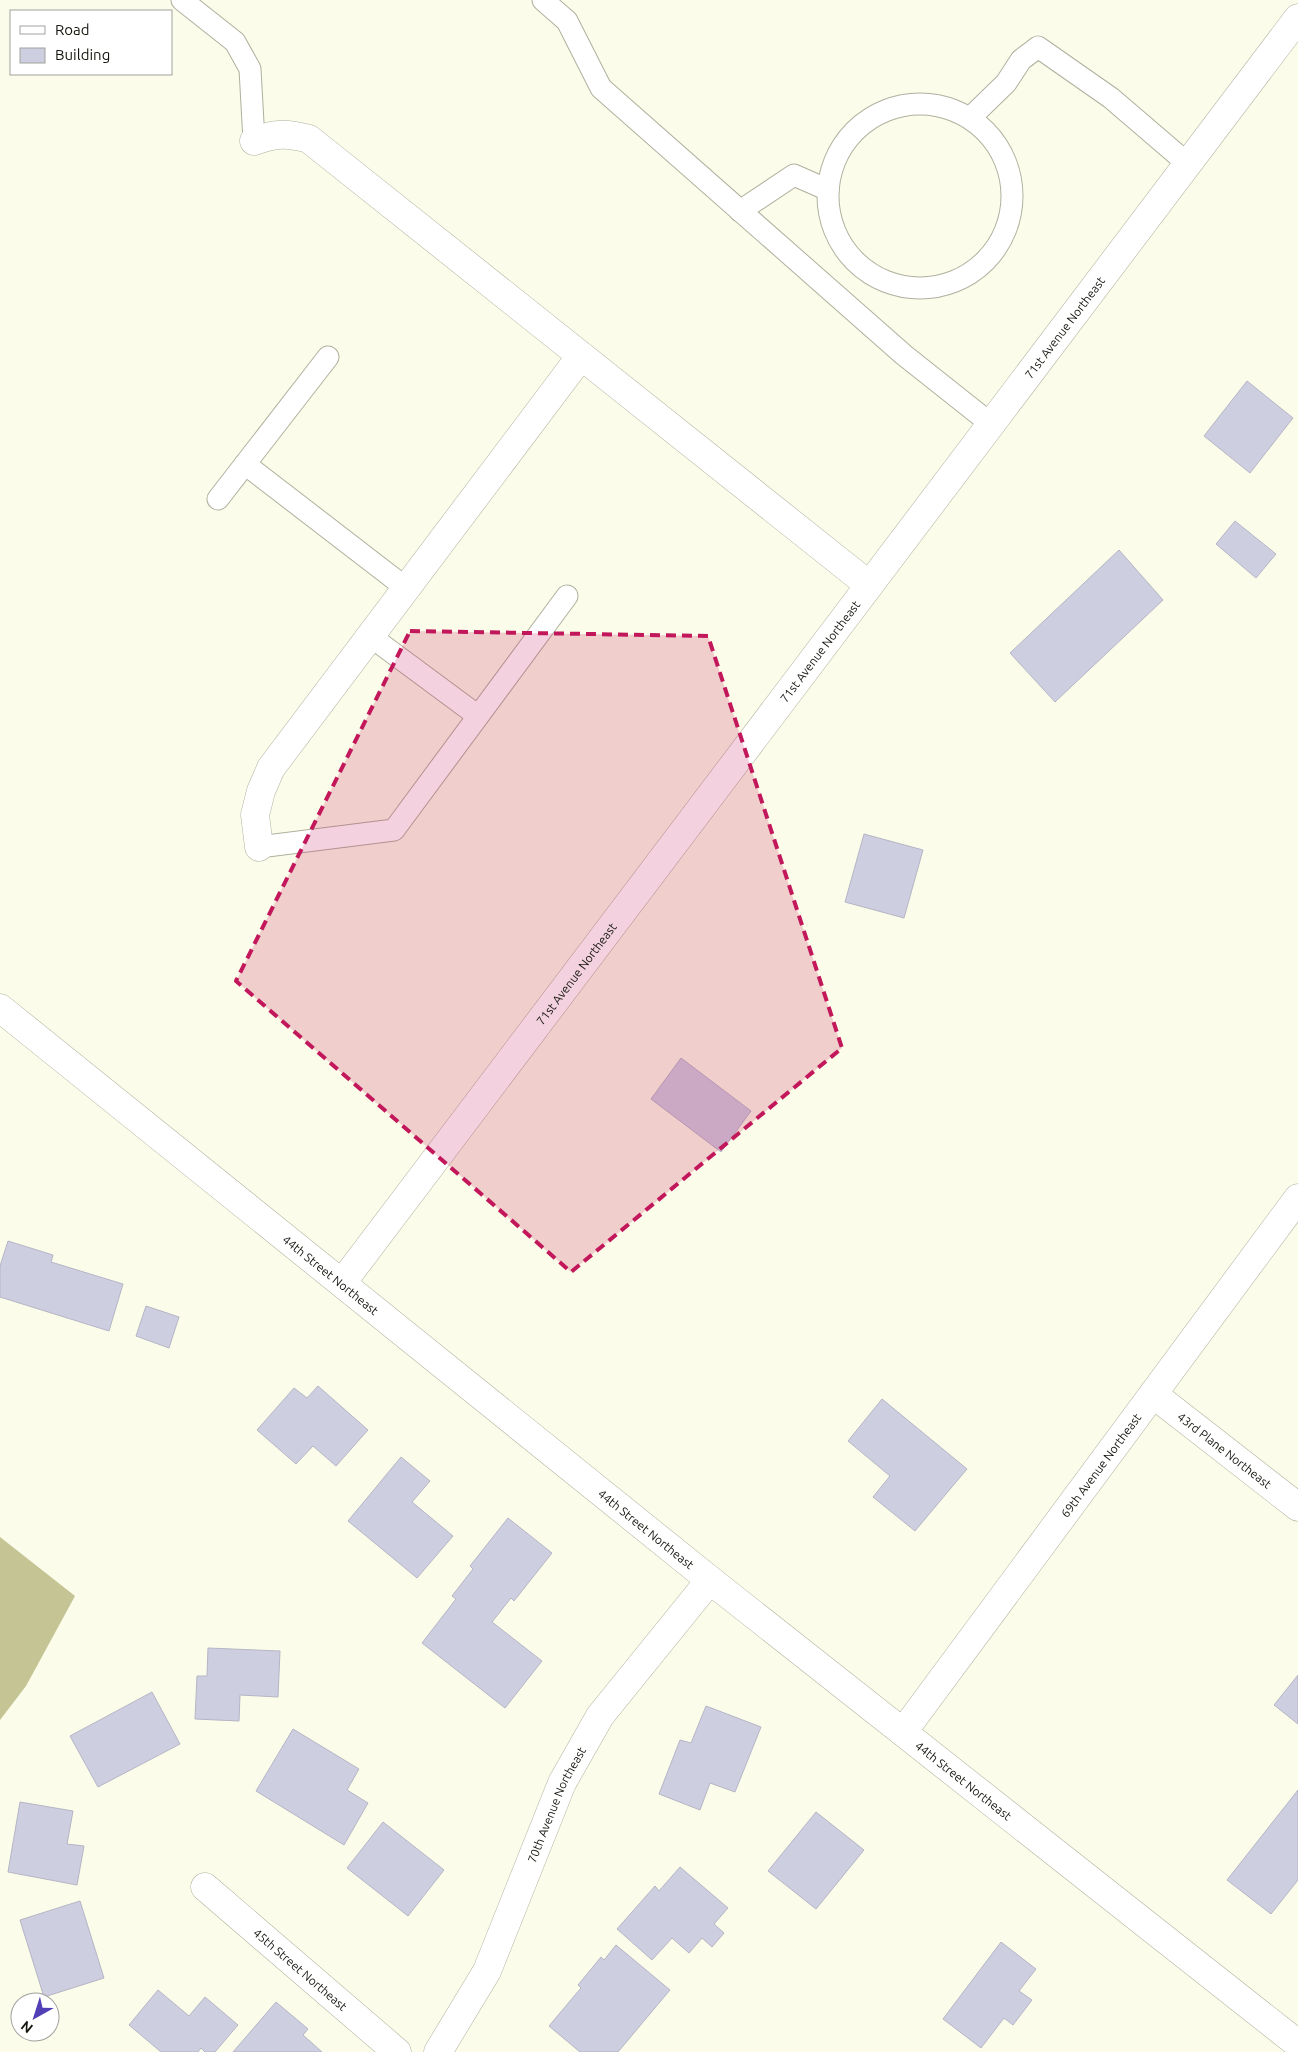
<svg xmlns="http://www.w3.org/2000/svg" width="1298" height="2052" font-family="Ubuntu,sans-serif">
  <style>
    .forest { fill: #c5c494 }
    .building { fill: #cdcee0; stroke: #b5b5c6 }
    .lines { fill: none; stroke-linecap: round; stroke-linejoin: round }
    .lane-casing { stroke: #b0b09f; stroke-width: 23 }
    .street-casing { stroke: #b0b09f; stroke-width: 29 }
    .secondary-casing { stroke: #b0b09f; stroke-width: 29 }
    .lane { stroke: #fff; stroke-width: 21 }
    .street { stroke: #fff; stroke-width: 28 }
    .secondary { stroke: #fff; stroke-width: 28 }
    .marked { fill: #c2185b; fill-opacity: 0.2; stroke: #c2185b; stroke-width: 4; stroke-dasharray: 10 6; stroke-linejoin: round }
    .labels { text-anchor: middle; dominant-baseline: central; stroke-width: 4; stroke-linejoin: round; paint-order: stroke }
    .street-label { font-size: 12px; fill: #15150f; stroke: #fff }
  </style>
  <rect width="100%" height="100%" fill="#fbfce9"/>
  <!-- forest -->
  <path class="forest" d="M0,1537L75,1596L26,1686L0,1720Z"/>
  <!-- building -->
  <g class="building">
    <path d="M1247,381L1293,418L1250,473L1204,436Z"/>
    <path d="M1235,521L1276,554L1256,578L1216,544Z"/>
    <path d="M1119,550L1163,600L1055,702L1010,653Z"/>
    <path d="M864,834L923,850L904,918L845,902Z"/>
    <path d="M681,1058L751,1111L721,1152L651,1099Z"/>
    <path d="M8,1241L53,1255L51,1262L123,1284L109,1331L0,1297V1266Z"/>
    <path d="M146,1306L179,1317L169,1348L136,1336Z"/>
    <path d="M318,1386L368,1430L336,1466L313,1446L296,1464L257,1430L294,1388L307,1398Z"/>
    <path d="M882,1399L967,1469L915,1531L873,1497L890,1476L848,1441Z"/>
    <path d="M401,1457L430,1481L412,1502L453,1536L417,1578L348,1521Z"/>
    <path d="M508,1518L552,1553L514,1601L511,1598L492,1622L542,1661L505,1708L422,1643L456,1599L452,1596L473,1569L470,1566Z"/>
    <path d="M208,1648L280,1651L278,1697L240,1695L239,1721L195,1719L197,1676H207Z"/>
    <path d="M1298,1675V1724L1274,1705Z"/>
    <path d="M152,1692L180,1744L98,1787L70,1736Z"/>
    <path d="M706,1706L761,1727L735,1792L710,1783L700,1810L659,1794L680,1740L691,1743Z"/>
    <path d="M293,1729L359,1769L347,1790L368,1803L344,1845L256,1791Z"/>
    <path d="M1298,1790V1880L1271,1914L1227,1880Z"/>
    <path d="M20,1802L73,1811L67,1844L84,1846L77,1885L8,1872Z"/>
    <path d="M816,1812L864,1850L816,1909L768,1871Z"/>
    <path d="M383,1822L444,1870L408,1916L347,1868Z"/>
    <path d="M680,1867L728,1908L714,1924L724,1933L712,1947L702,1938L689,1953L672,1938L652,1960L617,1929L655,1886L659,1891Z"/>
    <path d="M80,1901L104,1978L44,1997L20,1920Z"/>
    <path d="M1001,1942L1036,1969L1019,1991L1032,2000L1013,2025L1004,2018L981,2048L943,2019Z"/>
    <path d="M616,1945L670,1990L618,2052H580L549,2026L581,1988L578,1985L601,1957L604,1960Z"/>
    <path d="M158,1990L189,2016L205,1997L238,2025L215,2052H205L201,2048L198,2052H161L129,2025Z"/>
    <path d="M276,2002L308,2029L303,2035L322,2052H233Z"/>
  </g>
  <g class="lines">
    <defs>
      <g id="lane">
        <path d="M182,0L235,42L250,69L254,141"/>
        <path d="M543,0L567,21L601,88L904,355L991,424"/>
        <circle cx="920" cy="196" r="92"/>
        <path d="M970,118L1006,83L1021,60L1038,47L1111,98L1188,164"/>
        <path d="M740,211L794,175L828,190"/>
        <path d="M245,464L406,588"/>
        <path d="M218,499L328,357"/>
        <path d="M370,636L478,716"/>
        <path d="M259,847L394,830L567,596"/>
      </g>
      <g id="street">
        <path d="M254,141C276,133 287,133 309,139L869,585"/>
        <path d="M259,847L255,815L261,791L271,768L581,356"/>
        <path id="s1" d="M1153,1394L1298,1507"/>
        <path id="s2" d="M903,1732L1298,1198"/>
        <path id="s3" d="M205,1887L397,2052"/>
        <path id="s4" d="M438,2052L487,1971L562,1783L600,1716L710,1580"/>
      </g>
      <g id="secondary">
        <path id="s5" d="M0,1008L710,1580L1298,2044"/>
        <path id="s6" d="M342,1283L1298,18"/>
      </g>
    </defs>
    <!-- lane casing -->
    <use href="#lane" class="lane-casing"/>
    <!-- street casing -->
    <use href="#street" class="street-casing"/>
    <!-- secondary casing -->
    <use href="#secondary" class="secondary-casing"/>
    <!-- lane -->
    <use href="#lane" class="lane"/>
    <!-- street -->
    <use href="#street" class="street"/>
    <!-- secondary -->
    <use href="#secondary" class="secondary"/>
  </g>
  <!-- marked area -->
  <path class="marked" d="M410,631L708,636L842,1048L571,1272L236,981Z"/>
  <g class="labels">
    <!-- street labels -->
    <g class="street-label">
      <text stroke="none"><textPath href="#s6" startOffset="1198">71st Avenue Northeast</textPath></text>
      <text stroke="none"><textPath href="#s6" startOffset="792">71st Avenue Northeast</textPath></text>
      <text stroke="none"><textPath href="#s6" startOffset="388">71st Avenue Northeast</textPath></text>
      <text stroke="none"><textPath href="#s5" startOffset="425">44th Street Northeast</textPath></text>
      <text stroke="none"><textPath href="#s1" startOffset="91">43rd Plane Northeast</textPath></text>
      <text stroke="none"><textPath href="#s2" startOffset="332">69th Avenue Northeast</textPath></text>
      <text stroke="none"><textPath href="#s5" startOffset="830">44th Street Northeast</textPath></text>
      <text stroke="none"><textPath href="#s5" startOffset="1235">44th Street Northeast</textPath></text>
      <text stroke="none"><textPath href="#s4" startOffset="275">70th Avenue Northeast</textPath></text>
      <text stroke="none"><textPath href="#s3" startOffset="126">45th Street Northeast</textPath></text>
    </g>
  </g>
  <!-- legend -->
  <rect x="10" y="10" width="162" height="65" fill="#ffffff" stroke="#a1a19f"/>
  <rect x="20" y="26" width="25" height="8" fill="#ffffff" stroke="#a1a19f"/>
  <text x="55" y="35" font-size="15" fill="#15150f">Road</text>
  <rect x="20" y="48" width="25" height="15" fill="#cdcee0" stroke="#a1a19f"/>
  <text x="55" y="60" font-size="15" fill="#15150f">Building</text>
  <!-- north arrow -->
  <g transform="translate(35 2017) rotate(219)"><circle r="24" fill="#ffffff" stroke="#a1a19f"/>
  <path d="M0-4L9 19L0 12L-9 19Z" fill="#513fb6"/>
  <text y="-8" font-size="14" font-weight="bold" text-anchor="middle" fill="#15150f">N</text>
  </g>
</svg>
